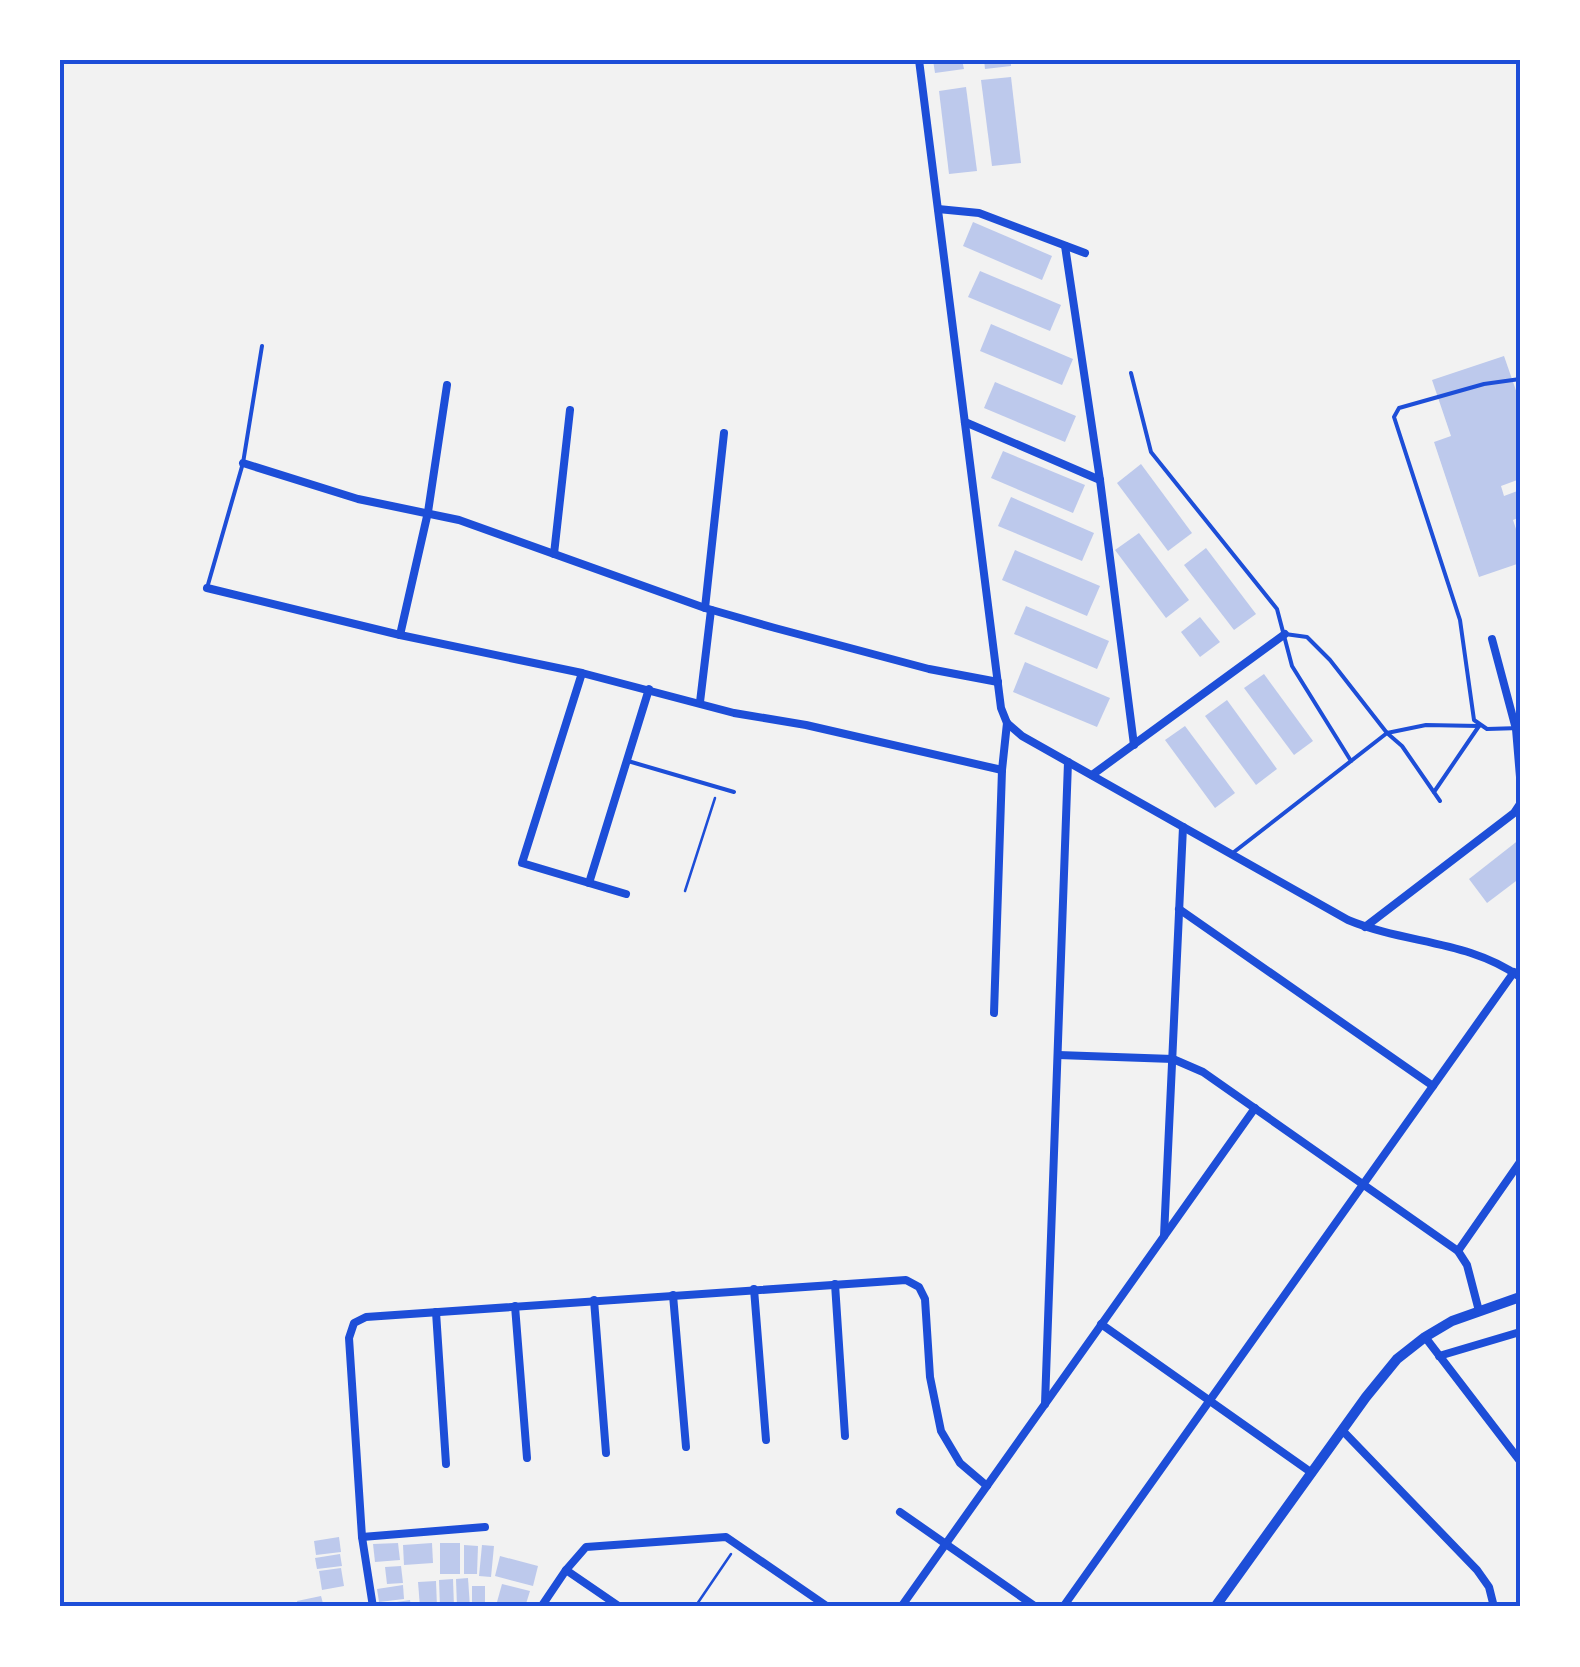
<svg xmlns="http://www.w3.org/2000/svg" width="1580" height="1667" font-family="Georgia,serif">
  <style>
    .building { fill: #bdc9ec }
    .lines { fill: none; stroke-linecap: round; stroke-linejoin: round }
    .path { stroke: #1d4ed8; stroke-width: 2.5 }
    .service { stroke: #1d4ed8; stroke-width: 4 }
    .minor { stroke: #1d4ed8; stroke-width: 8 }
    .secondary { stroke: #1d4ed8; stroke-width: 10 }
    .neatline { fill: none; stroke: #1d4ed8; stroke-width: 4 }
  </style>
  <rect width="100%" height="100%" fill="#f2f2f2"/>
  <!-- building -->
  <g class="building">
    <path d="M933,60H962L964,69L935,73Z"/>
    <path d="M984,60H1011V66L985,69Z"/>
    <path d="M1011,77L1021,163L992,166L981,80Z"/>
    <path d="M966,87L977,171L949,174L939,91Z"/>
    <path d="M973,222L1052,256L1042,280L963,246Z"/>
    <path d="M980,271L1061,305L1050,331L968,297Z"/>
    <path d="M991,324L1073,359L1062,385L980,351Z"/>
    <path d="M1504,356L1520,402V479L1501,486L1504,496L1520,490V517L1513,520L1516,529L1520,528V563L1479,577L1434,442L1451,436L1432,380Z"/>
    <path d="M995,382L1076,416L1065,442L984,408Z"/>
    <path d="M1003,451L1085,485L1073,513L991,478Z"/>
    <path d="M1141,464L1192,533L1168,551L1117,483Z"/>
    <path d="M1011,497L1094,533L1082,561L998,526Z"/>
    <path d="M1139,533L1189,600L1166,618L1115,550Z"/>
    <path d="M1206,548L1256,614L1234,630L1184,565Z"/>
    <path d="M1015,550L1100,586L1087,616L1002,580Z"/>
    <path d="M1026,606L1109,641L1097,669L1014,634Z"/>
    <path d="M1200,617L1220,642L1200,657L1181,632Z"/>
    <path d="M1025,662L1110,698L1097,727L1013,692Z"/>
    <path d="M1264,674L1313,741L1294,755L1244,688Z"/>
    <path d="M1227,700L1277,769L1256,785L1205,716Z"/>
    <path d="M1185,726L1235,793L1215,808L1165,740Z"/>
    <path d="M1520,839V878L1487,903L1469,879Z"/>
    <path d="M339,1537L341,1552L316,1555L314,1541Z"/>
    <path d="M398,1543L400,1560L375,1562L373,1544Z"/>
    <path d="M432,1543L433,1563L404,1565L403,1545Z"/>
    <rect x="440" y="1543" width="20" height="31"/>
    <path d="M464,1545L478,1546L477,1574H464Z"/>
    <path d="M482,1545L494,1546L491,1577L479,1576Z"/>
    <path d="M340,1554L342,1566L317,1569L315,1558Z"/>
    <path d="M500,1556L538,1566L533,1586L495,1576Z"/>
    <path d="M401,1566L403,1583L387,1584L385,1567Z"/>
    <path d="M341,1568L344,1586L322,1590L319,1571Z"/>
    <path d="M468,1578L470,1607H457L456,1579Z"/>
    <path d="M453,1579L454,1607H440L439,1580Z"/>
    <path d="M436,1581L437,1607H420L418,1582Z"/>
    <path d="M502,1584L530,1591L525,1607L497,1602Z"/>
    <path d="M403,1585L404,1599L379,1602L377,1589Z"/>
    <rect x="472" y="1586" width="13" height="21"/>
    <path d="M321,1596L324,1607H298L297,1601Z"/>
    <path d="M410,1600L411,1607H377V1605Z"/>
  </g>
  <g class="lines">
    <!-- path -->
    <g class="path">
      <path d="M685,891L715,798"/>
      <path d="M695,1607L731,1554"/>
    </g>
    <!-- service -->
    <g class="service">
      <path d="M1131,373L1151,452L1277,609L1292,666L1351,761"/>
      <path d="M1520,379L1484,384L1399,408L1394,417L1460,620L1474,720L1487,729L1520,728"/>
      <path d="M207,588L243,463L262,346"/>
      <path d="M1285,634L1307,637L1330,660L1387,733L1426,725L1479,726"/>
      <path d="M628,761L734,792"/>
      <path d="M1434,792L1479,726"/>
      <path d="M1234,852L1387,733L1402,746L1440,801"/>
    </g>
    <!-- minor -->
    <g class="minor">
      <path d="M919,60L1001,708L1007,723L1022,736L1348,920C1406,944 1468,940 1520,977"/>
      <path d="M938,209L979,213L1085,253"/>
      <path d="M1065,246L1100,480L1134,745"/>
      <path d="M965,422L1100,480"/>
      <path d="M243,463L358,499L459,520L705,608L775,628L929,669L998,682"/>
      <path d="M554,554L570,410"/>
      <path d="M207,588L400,635L582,673L734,713L806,725L1002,770"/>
      <path d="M705,608L724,433"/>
      <path d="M400,635L428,512L447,385"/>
      <path d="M1492,639L1516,729L1520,777"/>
      <path d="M582,673L522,863L626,894"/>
      <path d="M700,702L711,610"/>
      <path d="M1092,775L1285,634"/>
      <path d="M589,883L649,689"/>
      <path d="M1179,909L1433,1086"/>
      <path d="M1365,927L1514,813L1520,804"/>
      <path d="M994,1013L1002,770L1007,723"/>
      <path d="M1058,1055L1173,1059L1203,1072L1458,1251L1467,1265L1479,1311"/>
      <path d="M1164,1236L1183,827"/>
      <path d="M1458,1251L1520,1162"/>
      <path d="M835,1284L845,1436"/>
      <path d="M754,1289L766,1440"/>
      <path d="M673,1295L686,1447"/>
      <path d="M594,1300L606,1453"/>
      <path d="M515,1306L527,1458"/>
      <path d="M436,1312L446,1464"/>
      <path d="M1101,1324L1312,1473"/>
      <path d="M1425,1337L1520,1461"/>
      <path d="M1439,1356L1520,1332"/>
      <path d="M1045,1404L1068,762"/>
      <path d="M1342,1430L1477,1570L1489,1587L1494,1607"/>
      <path d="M900,1512L1036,1607"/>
      <path d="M362,1537L485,1527"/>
      <path d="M566,1570L620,1607"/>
      <path d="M373,1607L362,1537L349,1338L354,1323L366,1317L906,1280L919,1287L925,1299L930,1377L941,1431L960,1463L987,1486"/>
      <path d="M541,1607L566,1570L586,1547L726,1537L828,1607"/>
      <path d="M901,1607L1255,1108"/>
      <path d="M1063,1607L1514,972"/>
    </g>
    <!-- secondary -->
    <path class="secondary" d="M1215,1607L1366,1397L1397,1359L1425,1337L1452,1321L1520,1297"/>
  </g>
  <!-- border -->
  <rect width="1580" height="1667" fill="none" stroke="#ffffff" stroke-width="125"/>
  <rect x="62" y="62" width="1456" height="1542" class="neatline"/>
</svg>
